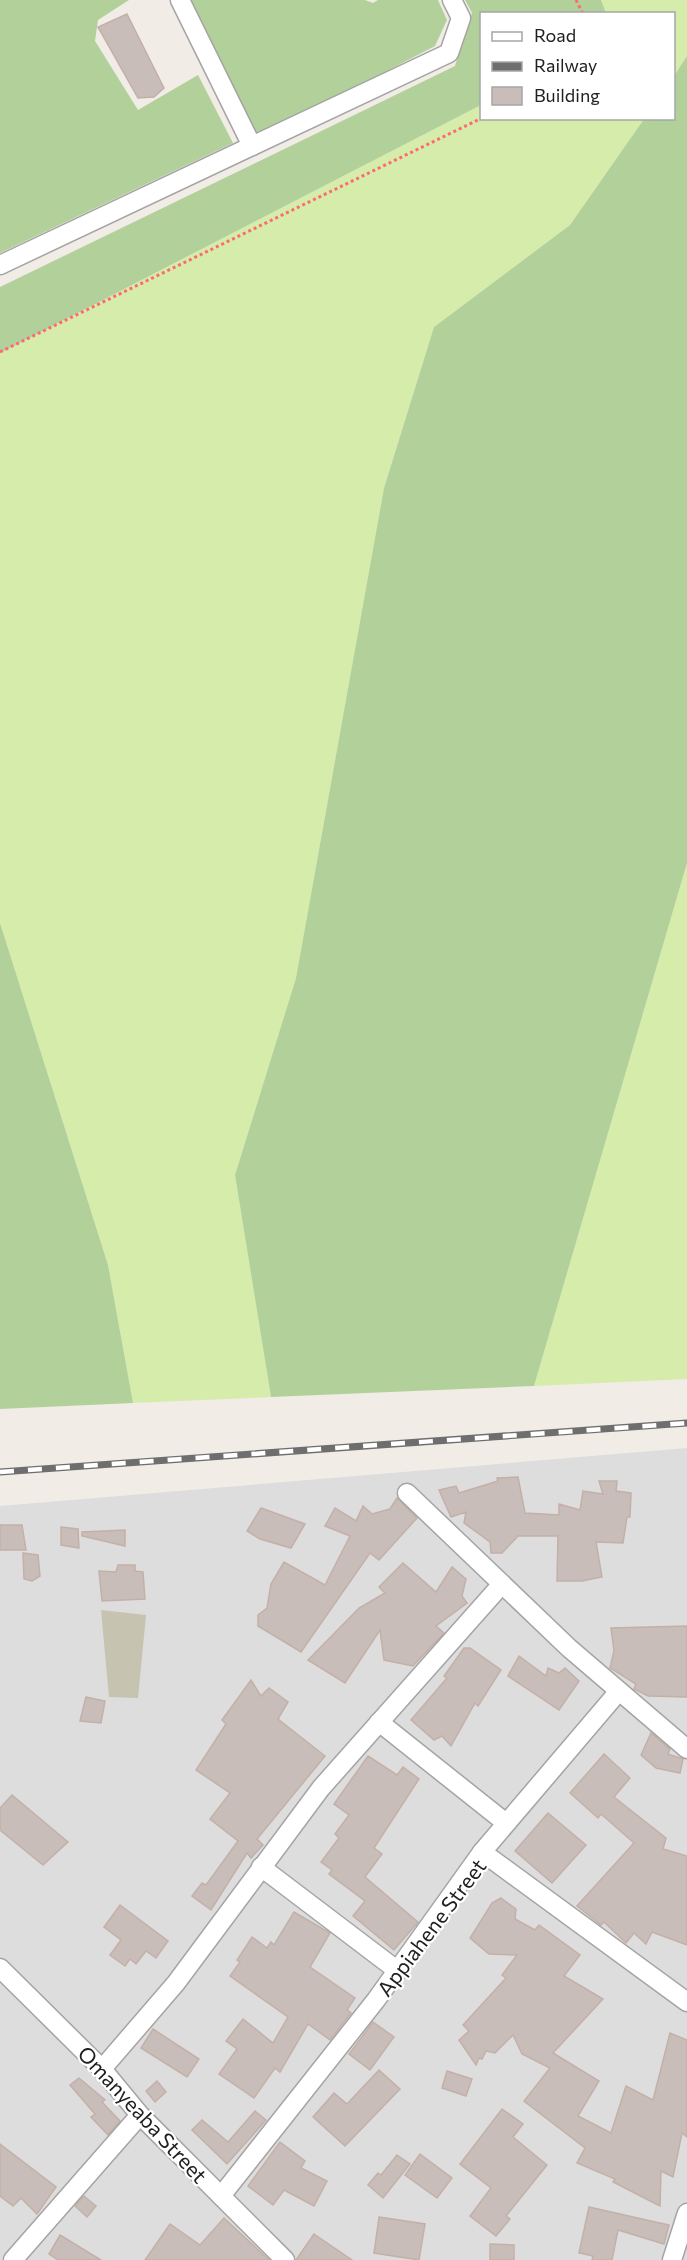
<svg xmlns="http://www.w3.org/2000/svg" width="687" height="2260" font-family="Commissioner,sans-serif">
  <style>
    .residential { fill: #dedddd }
    .construction { fill: #c6c3b1 }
    .grass { fill: #d5ecab }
    .forest { fill: #b2d19a }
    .building { fill: #c9bdb9; stroke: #c3b0a8; stroke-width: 1.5 }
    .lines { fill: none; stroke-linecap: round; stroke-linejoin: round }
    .minor-casing { stroke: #a4a4a4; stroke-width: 21 }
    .path { stroke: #fe6a71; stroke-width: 3; stroke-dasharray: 3 3; stroke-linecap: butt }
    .minor { stroke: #fff; stroke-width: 18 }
    .rail-casing { stroke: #6e6e6e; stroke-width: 7 }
    .rail { stroke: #fff; stroke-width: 4.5; stroke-dasharray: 14; stroke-linecap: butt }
    .labels { text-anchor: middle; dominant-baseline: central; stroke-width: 4.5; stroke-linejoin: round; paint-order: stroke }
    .street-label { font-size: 21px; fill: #202020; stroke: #fff }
  </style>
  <rect width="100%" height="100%" fill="#f1ece6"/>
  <!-- residential -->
  <path class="residential" d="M687,1448V2260H0V1506Z"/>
  <!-- construction -->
  <path class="construction" d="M101,1610L146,1615L138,1698L109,1697Z"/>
  <!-- grass -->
  <g class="grass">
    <path d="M601,0H687V56L674,76V14L606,13Z"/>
    <path d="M481,105L482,118L644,119L570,225L434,327L384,488L296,978L235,1175L271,1397L133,1403L108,1265L0,923V353Z"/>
    <path d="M687,863V1379L534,1386Z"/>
  </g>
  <!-- forest -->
  <g class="forest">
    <path d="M0,0H129L98,20L95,41L138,110L198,75L233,143L0,253Z"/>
    <path d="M187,0H365L373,3L378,0H438L447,20L435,46L260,137L249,129Z"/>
    <path d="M465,0H601L606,13L482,14L481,105L0,353V287L455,66L472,13Z"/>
    <path d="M687,56V863L534,1386L271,1397L235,1175L296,978L384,488L434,327L570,225L644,119L674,118V76Z"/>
    <path d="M0,923L108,1265L133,1403L0,1409Z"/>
  </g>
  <!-- building -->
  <g class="building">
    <path d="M127,14L164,88L154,97L138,98L98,27Z"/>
    <path d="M518,1477L525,1513L559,1515V1504L580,1510L583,1491L603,1494L599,1481H617L616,1491L631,1493L630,1517H627L623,1543L596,1542L602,1577L582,1581H557L558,1536H518L502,1553H491L490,1542L464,1523L466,1512L451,1517L439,1490L456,1486L459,1493L498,1481L497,1478Z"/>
    <path d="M397,1498L417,1518L379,1560L370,1553L301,1652L258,1626V1615L267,1608L271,1584L284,1562L325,1585L350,1536L325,1526L335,1508L356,1521L363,1506L372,1514L390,1509Z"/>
    <path d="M261,1508L305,1524L291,1548L260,1539L247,1531Z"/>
    <path d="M0,1525H22L26,1550H0Z"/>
    <path d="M61,1527L78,1529L79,1548L61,1545Z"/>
    <path d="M125,1530V1546L82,1536V1532Z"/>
    <path d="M23,1553L38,1555L40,1576L32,1581L24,1579Z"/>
    <path d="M403,1563L436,1592L452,1567L466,1579L462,1596L467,1603L436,1626L444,1633L413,1666L384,1660L380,1630L345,1683L308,1660L359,1608L385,1593L379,1587Z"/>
    <path d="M118,1565H135V1571L143,1572L145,1599L102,1601L99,1571L116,1572Z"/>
    <path d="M687,1626V1697L648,1696L634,1689L636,1684L610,1668L614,1651L611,1628Z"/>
    <path d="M464,1648H470L501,1670L478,1706L475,1703L451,1746L442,1736L434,1740L411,1720L447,1678L444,1676Z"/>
    <path d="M519,1656L546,1676L548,1668L559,1673L565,1668L579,1681L559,1710L508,1676Z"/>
    <path d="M251,1680L261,1696L269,1688L288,1702L278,1719L325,1756L257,1839L263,1845L251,1858L247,1853L211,1910L192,1896L202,1883L206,1885L238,1841L210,1819L230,1793L196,1770L226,1724L222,1720Z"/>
    <path d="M86,1697L105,1701L101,1723L80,1721Z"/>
    <path d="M651,1733L670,1749L668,1754L683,1759L680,1773L656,1768L641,1755Z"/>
    <path d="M604,1754L630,1778L614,1797L666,1838L663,1849L687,1856V1945L652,1932L646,1944L634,1933L626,1943L604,1922L601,1925L577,1906L634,1843L601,1814L598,1818L570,1793Z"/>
    <path d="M368,1756L397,1775L403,1767L419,1779L374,1848L382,1854L365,1877L418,1922L394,1950L353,1916L365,1901L329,1874L332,1870L321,1862L339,1838L335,1834L349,1815L334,1804Z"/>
    <path d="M12,1795L68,1842L43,1865L0,1830V1808Z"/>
    <path d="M548,1813L586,1845L552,1883L515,1851Z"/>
    <path d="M501,1898L516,1909L515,1919L535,1930L539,1925L580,1955L564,1976L603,1999L553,2053L599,2081L578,2116L611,2133L626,2086L653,2100L670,2033L687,2040V2137L682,2133L673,2177L661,2171L660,2206L613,2182L615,2179L577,2163L585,2148L524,2101L550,2068L522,2054L513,2035L495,2053L486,2051L482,2059L479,2058L476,2065L459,2040L469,2031L463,2025L506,1978L502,1975L517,1955L489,1954L470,1938L492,1903Z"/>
    <path d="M120,1905L168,1941L156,1958L146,1951L136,1964L130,1959L125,1966L110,1955L121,1940L104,1927Z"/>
    <path d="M294,1912L330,1933L310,1967L355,1998L347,2010L351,2013L330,2040L308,2024L280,2072L275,2068L254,2098L219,2074L237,2049L226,2041L243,2019L273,2043L288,2017L230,1976L240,1962L237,1960L252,1937L267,1948L271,1942L274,1945Z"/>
    <path d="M373,2022L394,2037L370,2070L349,2054Z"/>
    <path d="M153,2029L199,2059L187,2077L141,2048Z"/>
    <path d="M379,2070L400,2089L345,2146L313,2117L334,2093L347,2104Z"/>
    <path d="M447,2071L472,2079L466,2096L442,2088Z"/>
    <path d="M79,2078L105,2100L102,2102L120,2121L108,2135L91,2117L95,2114L70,2085Z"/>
    <path d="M157,2081L166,2092L155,2102L146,2091Z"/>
    <path d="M502,2109L523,2124L513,2137L547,2165L506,2216L510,2219L496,2236L470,2216L491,2188L460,2164Z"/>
    <path d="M255,2111L266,2120L227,2164L192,2130L202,2120L228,2142Z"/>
    <path d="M280,2142L305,2161L301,2168L327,2181L314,2206L284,2190L273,2205L248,2186Z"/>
    <path d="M0,2144L56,2187L37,2214L21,2198L13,2206L0,2196Z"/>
    <path d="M420,2154L452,2178L437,2198L405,2175Z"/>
    <path d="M397,2155L410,2164L383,2198L368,2185L378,2173L381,2175Z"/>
    <path d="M84,2196L96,2206L87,2217L75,2206Z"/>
    <path d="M589,2207L669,2225L664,2244L618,2230L612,2260H592L593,2256L579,2253Z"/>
    <path d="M379,2217L425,2224L419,2260L374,2253Z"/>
    <path d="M224,2218L269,2260H145L170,2224L200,2245Z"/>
    <path d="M314,2234L352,2260H296Z"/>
    <path d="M60,2235L101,2260H58L49,2254Z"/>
    <path d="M490,2244L514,2245V2260H490Z"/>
  </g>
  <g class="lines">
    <defs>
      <g id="minor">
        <path d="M180,0L252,146"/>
        <path d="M0,265L449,53L461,18L452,0"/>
        <path d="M407,1493L569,1648L687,1749"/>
        <path d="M379,1722L506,1823"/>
        <path d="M482,1852L619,1691"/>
        <path d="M261,1867L398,1971"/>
        <path d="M0,1968L102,2069L140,2115L285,2260"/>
        <path d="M102,2069L176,1983L321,1788L502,1584"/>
        <path d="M221,2196L376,2000L482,1852L687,2002"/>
        <path d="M13,2260L140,2115"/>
        <path d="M672,2260L687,2213"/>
      </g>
    </defs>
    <!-- minor casing -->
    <use href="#minor" class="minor-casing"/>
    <!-- path -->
    <g class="path">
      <path d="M576,0L583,14"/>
      <path d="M0,352L482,118"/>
    </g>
    <!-- minor -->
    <use href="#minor" class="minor"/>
    <defs>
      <path id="rail" d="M0,1472L687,1423"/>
    </defs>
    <!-- rail casing -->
    <use href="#rail" class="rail-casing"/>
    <!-- rail -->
    <use href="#rail" class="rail"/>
  </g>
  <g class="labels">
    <!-- street labels -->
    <g class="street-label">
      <text transform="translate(431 1927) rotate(-53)">Appiahene Street</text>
      <text transform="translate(143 2114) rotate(47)">Omanyeaba Street</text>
    </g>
  </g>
  <!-- legend -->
  <rect x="480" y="12" width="195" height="108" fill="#ffffff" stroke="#a6a6a6" stroke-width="1.5"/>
  <rect x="492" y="32" width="30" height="9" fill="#ffffff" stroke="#a6a6a6" stroke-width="1.5"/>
  <text x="534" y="42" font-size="18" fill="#202020">Road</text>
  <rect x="492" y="62" width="30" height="9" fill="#6e6e6e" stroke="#a6a6a6" stroke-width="1.5"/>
  <text x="534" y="72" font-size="18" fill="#202020">Railway</text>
  <rect x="492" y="87" width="30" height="18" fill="#c9bdb9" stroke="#a6a6a6" stroke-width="1.5"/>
  <text x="534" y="102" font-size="18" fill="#202020">Building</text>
</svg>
